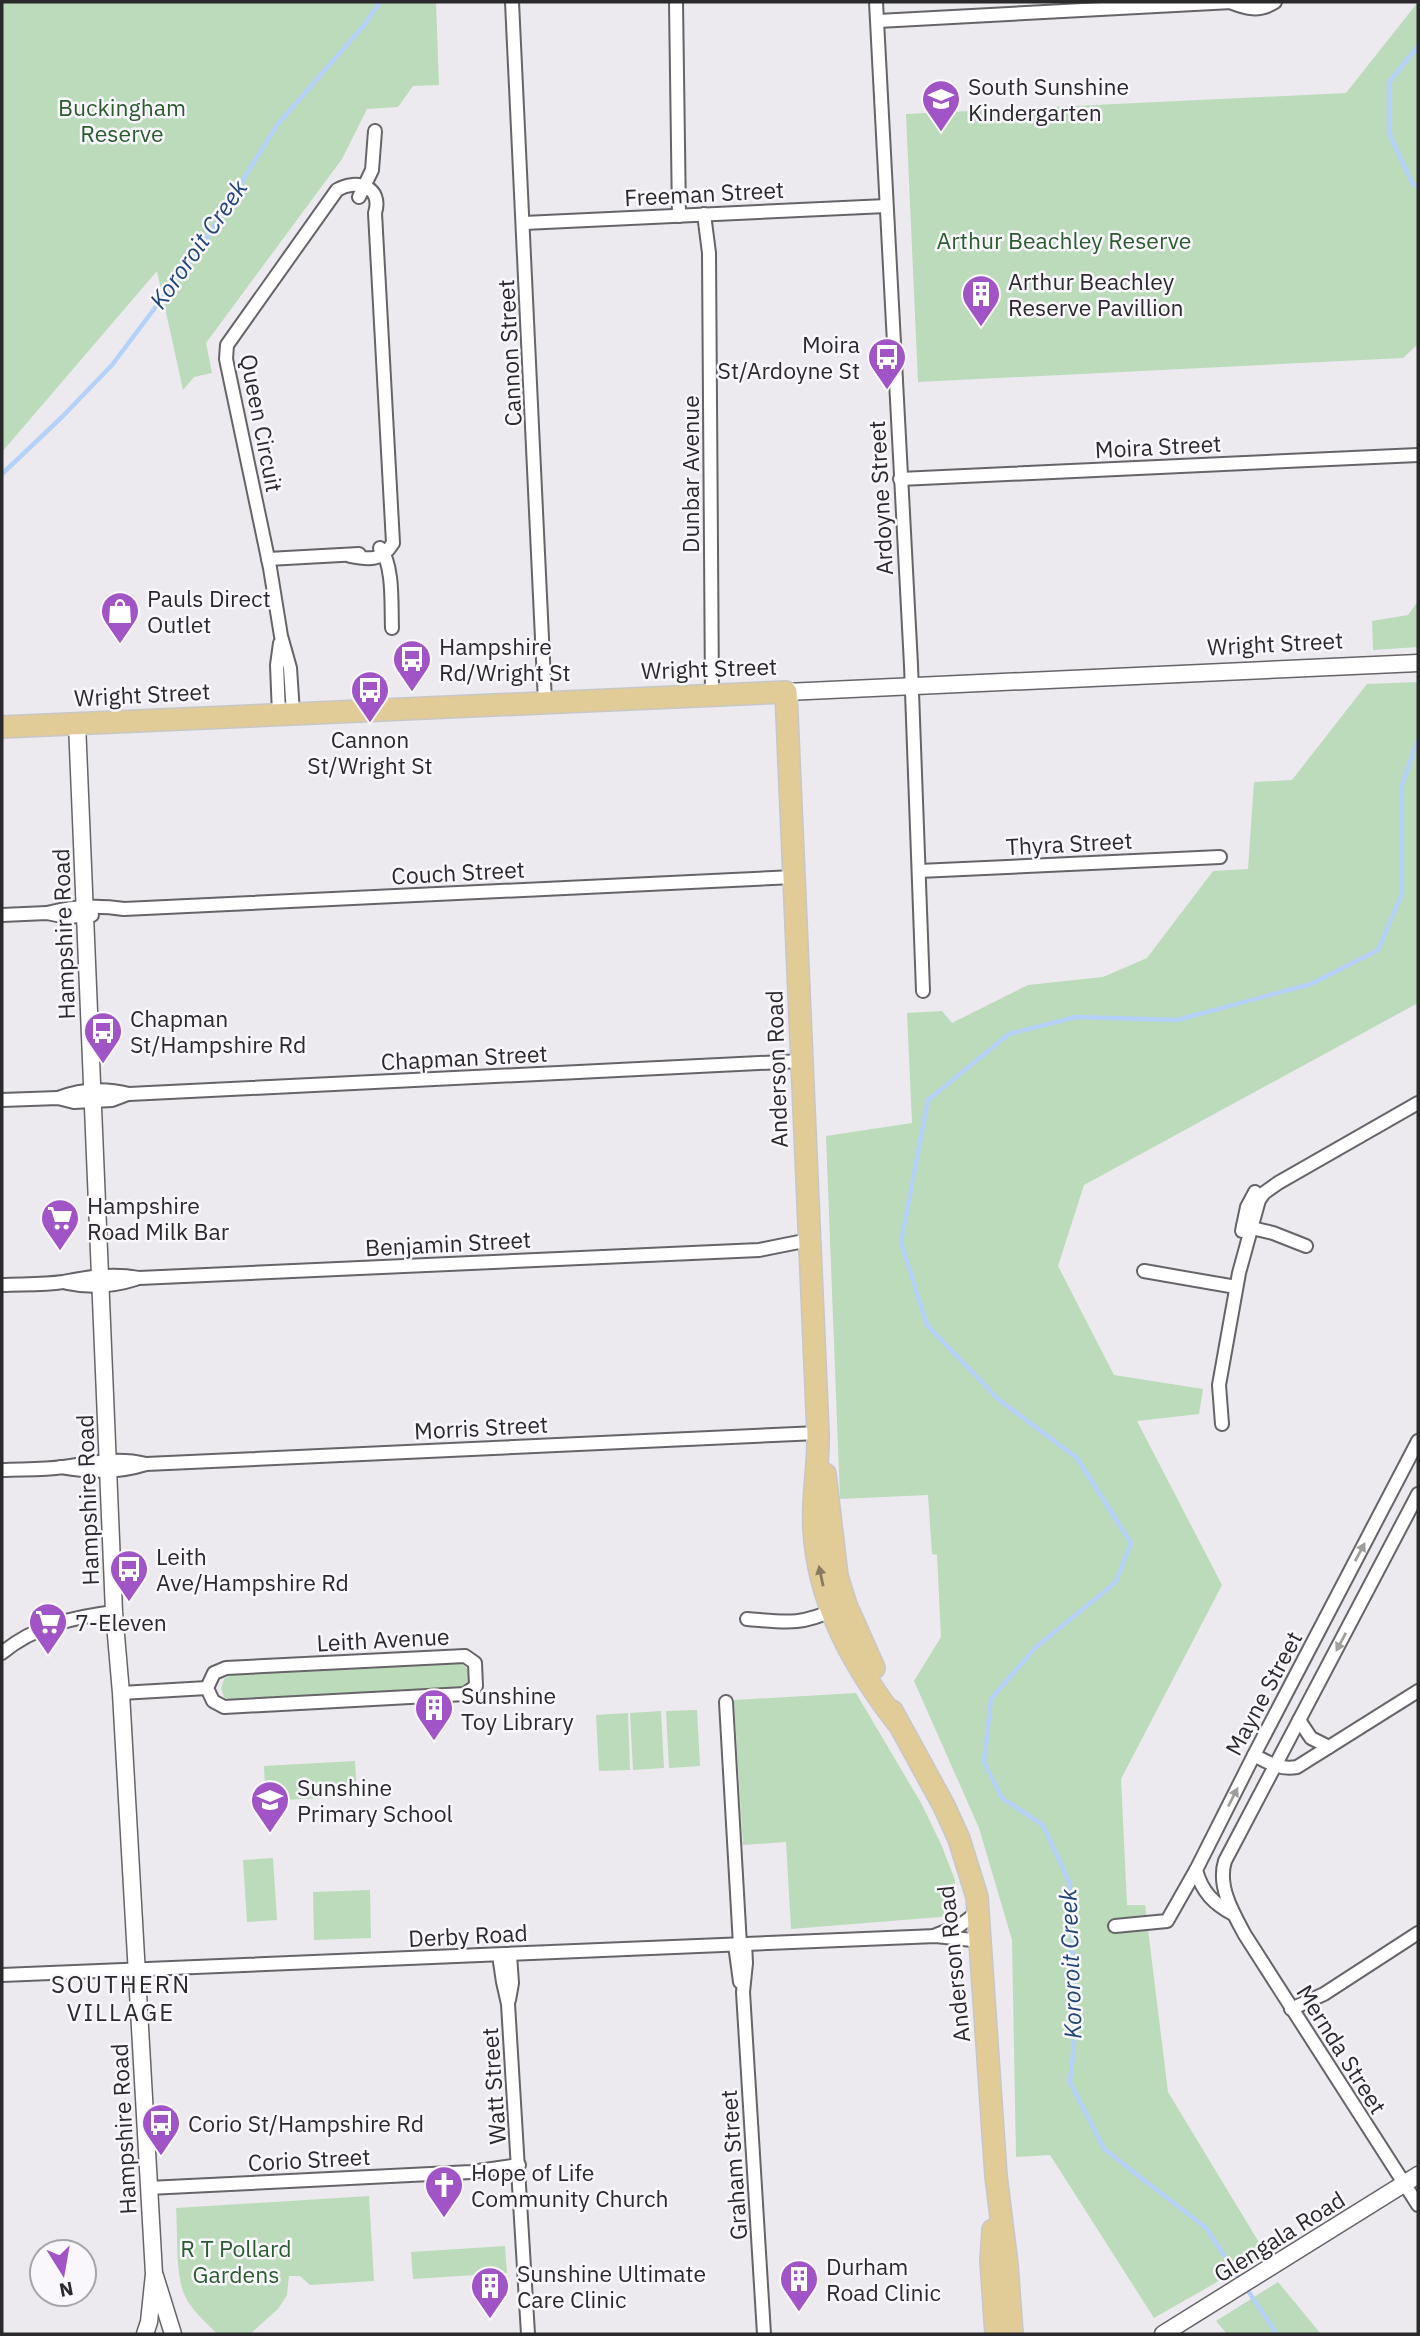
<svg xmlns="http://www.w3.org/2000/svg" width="1420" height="2336" font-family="'IBM Plex Sans',sans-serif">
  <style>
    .green { fill: #bbdbbb }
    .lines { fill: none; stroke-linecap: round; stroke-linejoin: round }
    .stream { stroke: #b5d1f8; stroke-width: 4.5 }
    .minor-casing { stroke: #666468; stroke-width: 16 }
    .tertiary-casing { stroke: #666468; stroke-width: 19 }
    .primary-casing { stroke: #c8c7c8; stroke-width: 24 }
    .minor { stroke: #fff; stroke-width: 12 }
    .tertiary { stroke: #fff; stroke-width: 16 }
    .primary { stroke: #e1cb97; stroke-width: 21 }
    .oneway { fill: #9f9fa0 }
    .oneway2 { fill: #867a61 }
    .labels { text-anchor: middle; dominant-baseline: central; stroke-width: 5; stroke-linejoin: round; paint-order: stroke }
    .poi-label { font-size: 23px; fill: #2a292b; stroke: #f9f7fc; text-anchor: start }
    .park-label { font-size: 23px; fill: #2a5c2e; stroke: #f9f7fc }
    .street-label { font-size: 23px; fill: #2a292b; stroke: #f9f7fc }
    .water-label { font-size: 24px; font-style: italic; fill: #224677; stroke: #f9f7fc }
    .neighbourhood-label { font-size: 24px; letter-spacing: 2px; fill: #2a292b; stroke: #f9f7fc }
  </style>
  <rect width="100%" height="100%" fill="#eceaef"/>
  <!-- green -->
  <g class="green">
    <path d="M2,2H436L439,85L413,86L398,107L367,109L342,159L206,343L212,373L194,377L183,390L157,271L2,452Z"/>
    <path d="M1418,2V344L1403,358L918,382L906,114L1346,93Z"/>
    <path d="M1418,601V647L1373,650L1372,621L1408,615Z"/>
    <path d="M1418,682V1003L1084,1185L1058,1266L1114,1375L1203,1389L1199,1414L1137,1421L1222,1585L1121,1779L1127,1905H1145L1168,2092L1266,2254L1154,2318L1050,2155L1016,2157L1012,1940L979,1828L914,1681L941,1637L937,1555L932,1554L928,1495L840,1499L826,1136L912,1123L907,1013L942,1011L952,1023L1028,985L1103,977L1147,958L1213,871L1248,869L1254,782L1292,780L1367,684Z"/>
    <path d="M461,1663L471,1672L470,1685L462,1689L233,1701L224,1697L221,1688L224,1679L232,1674Z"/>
    <path d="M856,1693L921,1803L941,1844L955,1880L953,1916L791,1929L786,1842L743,1845L734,1700Z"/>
    <path d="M697,1710L700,1766L669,1768L666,1711Z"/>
    <path d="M661,1711L664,1768L633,1770L630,1713Z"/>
    <path d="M628,1713L630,1770L599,1771L596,1715Z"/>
    <path d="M355,1761L357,1796L266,1801L264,1766Z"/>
    <path d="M273,1858L277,1920L247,1922L243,1860Z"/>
    <path d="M370,1890L371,1938L314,1940L313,1892Z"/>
    <path d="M369,2196L374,2281L310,2285L300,2276H289L287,2295L278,2309L250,2334H217C206,2322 192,2311 185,2296C175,2275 178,2232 176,2208Z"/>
    <path d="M505,2246L507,2273L413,2279L411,2252Z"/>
    <path d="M1278,2282L1321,2334H1227L1216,2321Z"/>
  </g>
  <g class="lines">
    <!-- stream -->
    <g class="stream">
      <path d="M1418,46L1389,82V133L1412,183L1418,187"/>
      <path d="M2,474L62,417L112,365L203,244L277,125L365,24L380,2"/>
      <path d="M1241,2281L1206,2228L1104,2149L1070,2082L1076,2026L1069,1882L1043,1825L1002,1798L984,1762L991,1699L1035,1648L1116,1582L1131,1543L1077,1458L999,1400L927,1325L901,1242L928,1100L1009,1034L1076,1017L1177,1020L1311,984L1378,950L1402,894V785L1418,739"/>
      <path d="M1246,2288L1277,2334"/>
    </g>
    <defs>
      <g id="minor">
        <path d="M512,2L545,702"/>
        <path d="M676,2L679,216"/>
        <path d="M876,2L911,665L923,991"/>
        <path d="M1230,2C1247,9 1259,12 1275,2"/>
        <path d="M878,21L1232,2"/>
        <path d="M359,197L372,170L375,131"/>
        <path d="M704,214L709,253L712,695"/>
        <path d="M524,223L886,206"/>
        <path d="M900,479L1418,455"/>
        <path d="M380,548C394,565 391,606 392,628"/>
        <path d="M268,559L359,554"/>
        <path d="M293,713L290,668L281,636L270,568L226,359L227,345L337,190C357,178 383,187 375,213L393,543C382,561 369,560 350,556"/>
        <path d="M279,714L277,665L280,643"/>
        <path d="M919,871L1220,857"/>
        <path d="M47,913C73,906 98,905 124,909L794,877"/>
        <path d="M2,915L47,913L67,917L92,915"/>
        <path d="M58,1098C81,1089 105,1088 129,1094L802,1061"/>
        <path d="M2,1100L58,1098L74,1102L112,1100L128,1094"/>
        <path d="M1243,1226L1273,1233L1306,1246"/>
        <path d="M1242,1231L1247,1207L1255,1192"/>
        <path d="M1144,1271L1236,1287"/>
        <path d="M67,1283C90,1288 114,1286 136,1279"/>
        <path d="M2,1285C22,1284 43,1285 63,1282C89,1277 112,1273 139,1278L759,1250L809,1240"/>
        <path d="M1222,1424L1219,1385L1239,1273L1259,1200L1264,1193L1278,1183L1418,1103"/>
        <path d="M61,1467C91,1472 117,1473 146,1464L818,1433"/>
        <path d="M2,1470C22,1469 43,1470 63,1467C92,1463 117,1457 146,1464"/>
        <path d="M1418,1494L1225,1861C1217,1886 1233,1913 1245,1935L1418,2205"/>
        <path d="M747,1619C785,1622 799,1626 836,1609"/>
        <path d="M2,1653C34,1626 74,1617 114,1612"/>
        <path d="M465,1656L475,1663L476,1686L465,1694L224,1707L213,1701L207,1688L214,1673L226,1668Z"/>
        <path d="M121,1693L207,1688"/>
        <path d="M726,1702L740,1945"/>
        <path d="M1299,1720L1311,1738L1329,1747"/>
        <path d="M1254,1755C1269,1763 1280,1770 1297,1767L1418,1691"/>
        <path d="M1233,1914C1214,1904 1202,1892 1196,1870L1254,1755L1418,1441"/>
        <path d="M1115,1926L1167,1921L1196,1870"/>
        <path d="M936,1935L959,1926L978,1912"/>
        <path d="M745,1944L746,1963L743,1992L764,2334"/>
        <path d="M735,1945L740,1982"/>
        <path d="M499,1955L503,1982L508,2004L528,2334"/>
        <path d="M2,1975L936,1936L981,1941"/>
        <path d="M509,2000L512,1983L510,1955"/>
        <path d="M1291,2009L1324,1994L1418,1933"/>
        <path d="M148,2188L471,2172L519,2165"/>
      </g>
      <g id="tertiary">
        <path d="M786,692L1418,663"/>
        <path d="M77,723L114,1612L121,1693L154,2274L149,2322L145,2334"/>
        <path d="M155,2276L173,2334"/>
        <path d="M1163,2334L1418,2175"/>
      </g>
      <g id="primary">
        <path d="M2,727L786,692L818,1433C819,1465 812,1496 814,1529C818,1602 853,1665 897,1722"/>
        <path d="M825,1474L837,1576L846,1605L874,1668"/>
        <path d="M892,1711L944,1806L959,1839L977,1897L996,2176L1007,2265L1012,2334"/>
        <path d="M993,2230L991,2261L996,2334"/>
      </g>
    </defs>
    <!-- minor casing -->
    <use href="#minor" class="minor-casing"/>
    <!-- tertiary casing -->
    <use href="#tertiary" class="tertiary-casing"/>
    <!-- primary casing -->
    <use href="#primary" class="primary-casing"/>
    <!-- minor -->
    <use href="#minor" class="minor"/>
    <!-- tertiary -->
    <use href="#tertiary" class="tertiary"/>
    <!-- primary -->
    <use href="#primary" class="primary"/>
  </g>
  <!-- one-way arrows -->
  <defs><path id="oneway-solid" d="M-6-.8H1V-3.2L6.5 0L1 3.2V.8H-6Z" transform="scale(1.75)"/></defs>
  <g class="oneway">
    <use href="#oneway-solid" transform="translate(1360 1552) rotate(-62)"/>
    <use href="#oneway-solid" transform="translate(1341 1642) rotate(118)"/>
    <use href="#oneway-solid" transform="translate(1233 1797) rotate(-63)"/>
  </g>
  <use class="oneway2" href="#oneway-solid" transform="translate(821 1576) rotate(-102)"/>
  <!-- icons -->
  <defs>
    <symbol id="school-pin" viewBox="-11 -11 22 30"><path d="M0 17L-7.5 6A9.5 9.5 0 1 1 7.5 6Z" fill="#a054c6" stroke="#f9f7fc"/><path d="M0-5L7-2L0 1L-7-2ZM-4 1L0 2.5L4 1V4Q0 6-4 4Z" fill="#fff"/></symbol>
    <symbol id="building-pin" viewBox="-11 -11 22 30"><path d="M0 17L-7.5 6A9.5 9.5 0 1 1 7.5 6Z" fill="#a054c6" stroke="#f9f7fc"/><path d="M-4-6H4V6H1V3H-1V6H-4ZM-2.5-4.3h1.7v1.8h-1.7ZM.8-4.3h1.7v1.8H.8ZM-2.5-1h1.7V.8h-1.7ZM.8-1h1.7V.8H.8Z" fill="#fff"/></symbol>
    <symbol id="bus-pin" viewBox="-11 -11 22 30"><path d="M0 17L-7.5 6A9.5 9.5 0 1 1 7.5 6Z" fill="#a054c6" stroke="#f9f7fc"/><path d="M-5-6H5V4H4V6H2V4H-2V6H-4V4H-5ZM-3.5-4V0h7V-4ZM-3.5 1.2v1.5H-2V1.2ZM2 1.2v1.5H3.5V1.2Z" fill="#fff"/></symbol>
    <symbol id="shop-pin" viewBox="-11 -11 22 30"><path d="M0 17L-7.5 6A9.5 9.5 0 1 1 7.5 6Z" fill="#a054c6" stroke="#f9f7fc"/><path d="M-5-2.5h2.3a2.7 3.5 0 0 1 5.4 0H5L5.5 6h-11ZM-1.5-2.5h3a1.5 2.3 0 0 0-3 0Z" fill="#fff"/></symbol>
    <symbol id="supermarket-pin" viewBox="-11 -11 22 30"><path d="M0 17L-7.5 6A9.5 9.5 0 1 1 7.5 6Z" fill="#a054c6" stroke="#f9f7fc"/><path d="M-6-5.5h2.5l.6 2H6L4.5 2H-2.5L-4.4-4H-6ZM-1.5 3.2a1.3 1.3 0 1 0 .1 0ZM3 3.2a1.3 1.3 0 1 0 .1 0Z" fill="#fff"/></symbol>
    <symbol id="church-pin" viewBox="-11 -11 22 30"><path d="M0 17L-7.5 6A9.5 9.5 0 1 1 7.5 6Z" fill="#a054c6" stroke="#f9f7fc"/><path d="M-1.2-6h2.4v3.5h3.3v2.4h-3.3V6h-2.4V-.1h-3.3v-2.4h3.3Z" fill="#fff"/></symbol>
  </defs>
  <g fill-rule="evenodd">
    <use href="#school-pin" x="919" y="77" width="44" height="60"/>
    <use href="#building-pin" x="959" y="272" width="44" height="60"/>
    <use href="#bus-pin" x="865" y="335" width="44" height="60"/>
    <use href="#shop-pin" x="98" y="589" width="44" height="60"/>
    <use href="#bus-pin" x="390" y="637" width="44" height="60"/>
    <use href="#bus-pin" x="348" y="668" width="44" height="60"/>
    <use href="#bus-pin" x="81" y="1009" width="44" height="60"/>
    <use href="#supermarket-pin" x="38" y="1196" width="44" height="60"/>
    <use href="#bus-pin" x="107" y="1547" width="44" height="60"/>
    <use href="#supermarket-pin" x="26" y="1600" width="44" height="60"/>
    <use href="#building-pin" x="412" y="1686" width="44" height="60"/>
    <use href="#school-pin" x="248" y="1778" width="44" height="60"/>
    <use href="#bus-pin" x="139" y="2101" width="44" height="60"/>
    <use href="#church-pin" x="422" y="2163" width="44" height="60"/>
    <use href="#building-pin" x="777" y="2257" width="44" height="60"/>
    <use href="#building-pin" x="468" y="2264" width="44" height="60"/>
  </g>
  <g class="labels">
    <!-- poi labels -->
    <g class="poi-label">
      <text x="968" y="86">South Sunshine<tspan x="968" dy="26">Kindergarten</tspan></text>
      <text x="1008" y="281">Arthur Beachley<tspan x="1008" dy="26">Reserve Pavillion</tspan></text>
      <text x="860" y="344" text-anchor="end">Moira<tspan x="860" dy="26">St/Ardoyne St</tspan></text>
      <text x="147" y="598">Pauls Direct<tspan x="147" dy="26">Outlet</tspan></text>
      <text x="439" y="646">Hampshire<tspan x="439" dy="26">Rd/Wright St</tspan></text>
      <text x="370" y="739" text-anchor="middle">Cannon<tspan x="370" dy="26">St/Wright St</tspan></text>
      <text x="130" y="1018">Chapman<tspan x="130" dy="26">St/Hampshire Rd</tspan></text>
      <text x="87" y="1205">Hampshire<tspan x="87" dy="26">Road Milk Bar</tspan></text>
      <text x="156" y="1556">Leith<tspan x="156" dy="26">Ave/Hampshire Rd</tspan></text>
      <text x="75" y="1622">7-Eleven</text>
      <text x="461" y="1695">Sunshine<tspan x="461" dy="26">Toy Library</tspan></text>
      <text x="297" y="1787">Sunshine<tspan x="297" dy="26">Primary School</tspan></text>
      <text x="188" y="2123">Corio St/Hampshire Rd</text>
      <text x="471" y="2172">Hope of Life<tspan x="471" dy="26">Community Church</tspan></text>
      <text x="826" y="2266">Durham<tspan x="826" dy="26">Road Clinic</tspan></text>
      <text x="517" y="2273">Sunshine Ultimate<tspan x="517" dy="26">Care Clinic</tspan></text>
    </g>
    <!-- park labels -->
    <g class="park-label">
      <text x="122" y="107">Buckingham<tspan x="122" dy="26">Reserve</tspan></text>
      <text x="1064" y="240">Arthur Beachley Reserve</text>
      <text x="236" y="2248">R T Pollard<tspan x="236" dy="26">Gardens</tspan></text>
    </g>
    <!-- street labels -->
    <g class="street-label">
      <text transform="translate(704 193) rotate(-3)">Freeman Street</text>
      <text transform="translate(509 353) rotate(-93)">Cannon Street</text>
      <text transform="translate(262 423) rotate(79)">Queen Circuit</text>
      <text transform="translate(1158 446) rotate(-3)">Moira Street</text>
      <text transform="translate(690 474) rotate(-90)">Dunbar Avenue</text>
      <text transform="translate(880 498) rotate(-93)">Ardoyne Street</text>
      <text transform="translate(1275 643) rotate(-3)">Wright Street</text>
      <text transform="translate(709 668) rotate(-2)">Wright Street</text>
      <text transform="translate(142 694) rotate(-3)">Wright Street</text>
      <text transform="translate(1069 843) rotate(-3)">Thyra Street</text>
      <text transform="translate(458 872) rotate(-3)">Couch Street</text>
      <text transform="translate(63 934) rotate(-92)">Hampshire Road</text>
      <text transform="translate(464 1057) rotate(-3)">Chapman Street</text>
      <text transform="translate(776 1069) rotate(-92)">Anderson Road</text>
      <text transform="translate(448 1243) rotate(-3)">Benjamin Street</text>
      <text transform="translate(481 1427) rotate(-3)">Morris Street</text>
      <text transform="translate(87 1500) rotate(-92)">Hampshire Road</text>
      <text transform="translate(383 1639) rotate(-3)">Leith Avenue</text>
      <text transform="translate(1263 1693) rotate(-62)">Mayne Street</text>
      <text transform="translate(468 1935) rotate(-3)">Derby Road</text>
      <text transform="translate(953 1964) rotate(-96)">Anderson Road</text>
      <text transform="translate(1342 2049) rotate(58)">Mernda Street</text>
      <text transform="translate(493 2086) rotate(-94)">Watt Street</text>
      <text transform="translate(123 2129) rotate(-93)">Hampshire Road</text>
      <text transform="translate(309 2159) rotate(-3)">Corio Street</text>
      <text transform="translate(733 2165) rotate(-94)">Graham Street</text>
      <text transform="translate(1279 2236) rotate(-32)">Glengala Road</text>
    </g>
    <!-- water labels -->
    <g class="water-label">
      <text transform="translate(198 244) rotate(-55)">Kororoit Creek</text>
      <text transform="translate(1070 1964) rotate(-92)">Kororoit Creek</text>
    </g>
    <!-- neighbourhood labels -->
    <g class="neighbourhood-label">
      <text x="121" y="1984">SOUTHERN<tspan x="121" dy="28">VILLAGE</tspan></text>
    </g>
  </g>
  <!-- border -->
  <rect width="1420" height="2336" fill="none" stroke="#2a292b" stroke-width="7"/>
  <!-- north arrow -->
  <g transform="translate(63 2273) rotate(169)"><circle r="33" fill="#f9f7fc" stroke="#a6a5a8" stroke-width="2"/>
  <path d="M0-5L12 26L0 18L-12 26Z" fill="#a054c6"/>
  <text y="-10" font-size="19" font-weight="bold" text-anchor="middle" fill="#2a292b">N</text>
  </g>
</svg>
